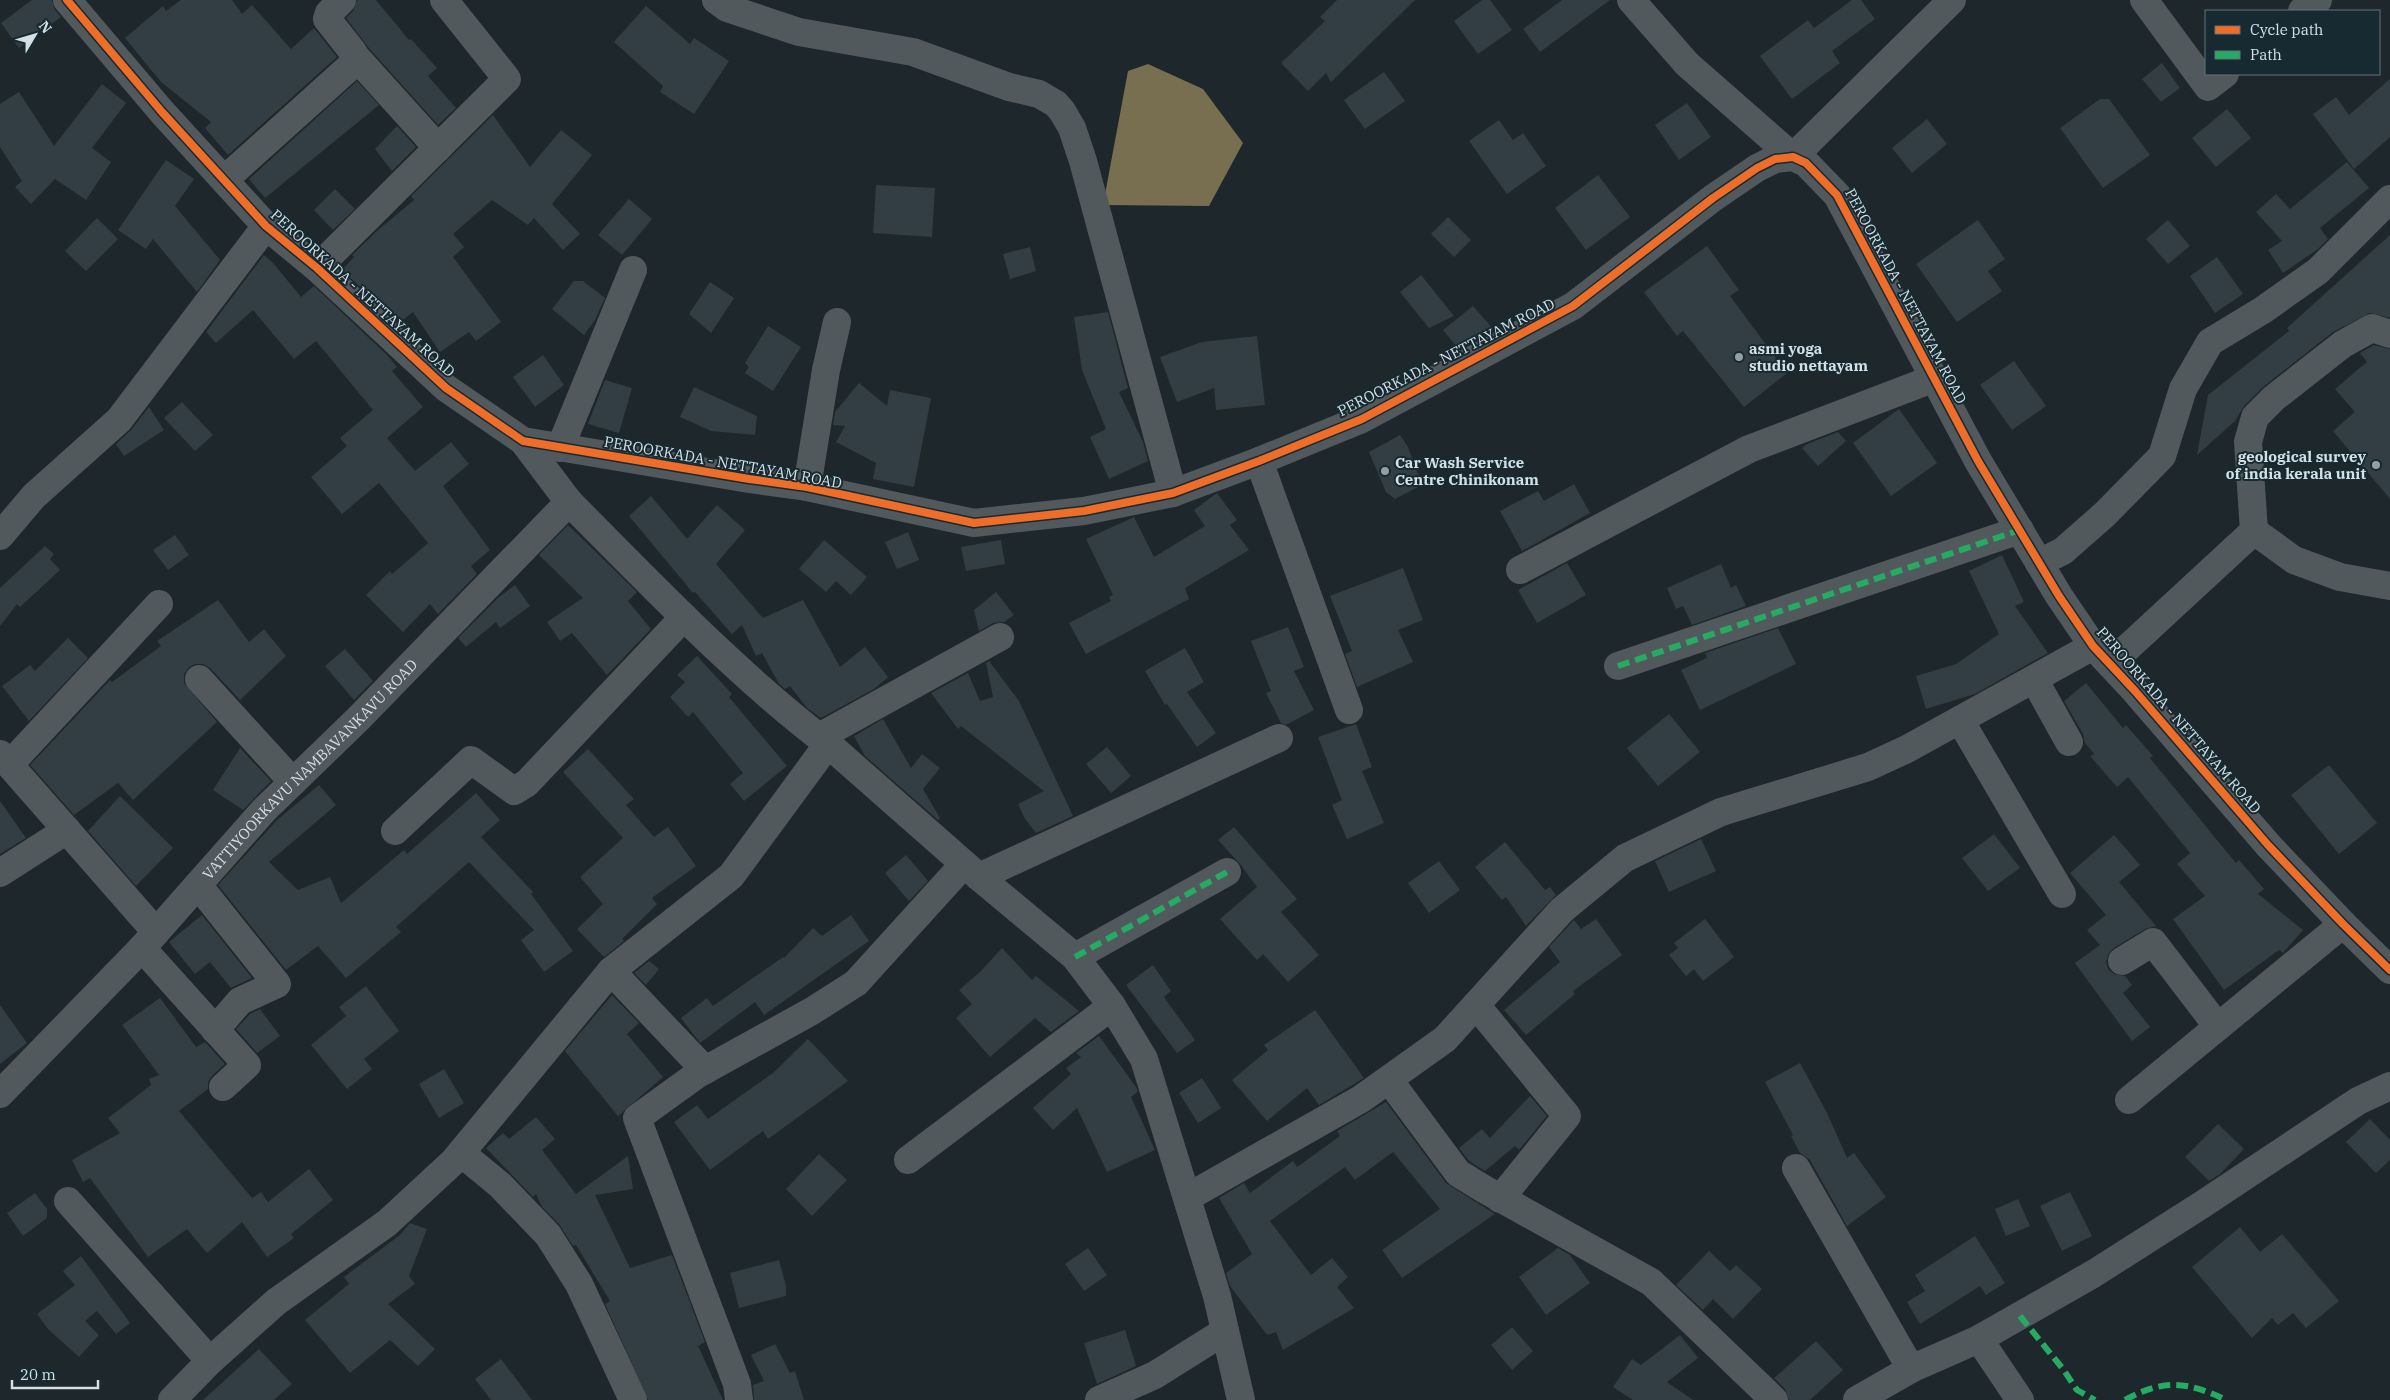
<svg xmlns="http://www.w3.org/2000/svg" width="2390" height="1400" font-family="'IBM Plex Serif',serif">
  <style>
    .water { fill: #776f50 }
    .building { fill: #323e43 }
    .lines { fill: none; stroke-linecap: round; stroke-linejoin: round }
    .minor { stroke: #52595c; stroke-width: 28 }
    .quiet { stroke: #26ab63; stroke-width: 6; stroke-dasharray: 12 6; stroke-linecap: butt }
    .cycleway-casing { stroke: #172a32; stroke-width: 11 }
    .cycleway { stroke: #ee6e29; stroke-width: 8 }
    .poi-dot { fill: #949fa4; stroke: #172a32; stroke-width: 2 }
    .labels { text-anchor: middle; dominant-baseline: central; stroke-width: 4; stroke-linejoin: round; paint-order: stroke }
    .street-label { font-size: 15px; fill: #d4e0e5; stroke: #172a32 }
    .poi-label { font-size: 15px; font-weight: bold; fill: #d4e0e5; stroke: #172a32; text-anchor: start }
  </style>
  <rect width="100%" height="100%" fill="#1d272c"/>
  <!-- water -->
  <path class="water" d="M1148,64L1203,89L1243,143L1209,206L1103,205L1128,71Z"/>
  <!-- building -->
  <g class="building">
    <path d="M32,0H52L55,10L61,17L19,48L1,23Z"/>
    <path d="M181,0H232L242,14L252,5L291,49L314,28L337,57L228,155L205,128L211,122L161,82L125,38L163,6L166,11Z"/>
    <path d="M357,0H376L409,40L411,39L437,68L428,76L456,108L438,125L368,47L346,18L353,11Z"/>
    <path d="M1337,0H1415L1331,82L1326,73L1308,91L1281,63L1325,21L1320,17Z"/>
    <path d="M1482,0H1490L1512,30L1478,54L1454,21Z"/>
    <path d="M1562,0H1610L1540,52L1523,29Z"/>
    <path d="M1852,0H1861L1875,19L1832,51L1840,63L1792,99L1760,56L1808,20L1814,28Z"/>
    <path d="M646,6L690,44L694,38L729,61L694,114L660,92L663,86L614,42Z"/>
    <path d="M2162,63L2180,88L2161,102L2142,79Z"/>
    <path d="M1384,72L1405,101L1365,129L1344,100Z"/>
    <path d="M2390,79V137L2354,169L2313,114L2336,97L2349,115Z"/>
    <path d="M357,81L379,105L265,198L249,179Z"/>
    <path d="M102,84L126,103L92,148L111,162L86,200L55,179L31,204L15,187L22,181L0,147V104L19,92L54,146Z"/>
    <path d="M2100,99H2109L2150,155L2103,188L2060,128Z"/>
    <path d="M1687,103L1711,137L1679,160L1655,125Z"/>
    <path d="M2227,109L2251,138L2216,167L2192,138Z"/>
    <path d="M493,115L530,167L561,130L592,155L552,204L580,234L563,250L534,218L528,225L492,200L453,234L464,247L453,257L501,322L476,341L469,332L440,352L413,312L399,323L342,270L354,257L352,255L377,231L414,200L411,196Z"/>
    <path d="M1927,119L1947,144L1912,173L1892,148Z"/>
    <path d="M1499,120L1513,140L1523,133L1546,166L1507,194L1469,141Z"/>
    <path d="M397,126L416,147L392,171L375,149Z"/>
    <path d="M166,160L194,179L175,206L220,260L197,292L153,239L146,249L118,230Z"/>
    <path d="M2347,162L2369,188L2320,228L2328,239L2318,249L2283,273L2268,250L2282,241L2256,212L2276,194L2290,209Z"/>
    <path d="M1598,175L1630,217L1586,250L1555,208Z"/>
    <path d="M876,185L935,188L932,237L873,233Z"/>
    <path d="M335,189L355,209L333,230L314,210Z"/>
    <path d="M629,199L652,219L622,255L598,235Z"/>
    <path d="M1448,217L1471,240L1454,257L1431,234Z"/>
    <path d="M97,218L118,239L86,271L65,251Z"/>
    <path d="M1978,220L2005,259L1988,271L2002,291L1957,322L1916,264Z"/>
    <path d="M2168,220L2190,246L2168,264L2146,239Z"/>
    <path d="M2390,235V318L2370,313L2333,332L2263,387L2244,406L2235,421L2197,455L2208,395L2289,331L2287,328Z"/>
    <path d="M1707,246L1739,290L1730,296L1787,373L1744,407L1683,331L1677,336L1644,292Z"/>
    <path d="M1030,247L1036,271L1010,279L1003,254Z"/>
    <path d="M264,255L274,264L301,297L314,286L386,354L397,367L392,371L423,407L387,438L415,471L451,442L469,464L443,486L490,550L471,566L477,574L438,614L430,604L403,632L366,595L390,571L392,574L428,543L379,483L342,514L311,477L347,446L340,438L373,410L316,341L294,359L253,310L216,343L206,332Z"/>
    <path d="M2217,257L2243,294L2215,313L2190,276Z"/>
    <path d="M1421,275L1454,316L1429,328L1400,292Z"/>
    <path d="M574,281H583L605,298L595,320L584,335L552,309Z"/>
    <path d="M710,282L734,298L711,333L689,314Z"/>
    <path d="M1473,306L1494,330L1459,349L1443,330Z"/>
    <path d="M1108,312L1128,388L1119,392L1143,442L1148,461L1109,479L1090,437L1106,429L1082,370L1074,317Z"/>
    <path d="M768,326L801,347L773,391L745,373L749,367L745,363Z"/>
    <path d="M1257,336L1265,405L1216,410L1214,388L1177,402L1160,357L1202,342Z"/>
    <path d="M2374,345L2390,349V499L2333,431L2355,412L2335,389L2367,362L2360,353Z"/>
    <path d="M543,355L564,385L535,407L513,377Z"/>
    <path d="M2014,361L2046,406L2012,430L1980,385Z"/>
    <path d="M605,380L632,388L619,433L588,424Z"/>
    <path d="M859,383L887,406L890,390L931,398L914,487L873,479L876,463L836,442L845,426L833,425L835,412Z"/>
    <path d="M694,387L757,416L755,435L711,431L680,417Z"/>
    <path d="M182,402L213,435L195,451L164,418Z"/>
    <path d="M149,407L164,430L124,456L116,444L131,430Z"/>
    <path d="M1899,409L1937,463L1891,496L1853,443Z"/>
    <path d="M1838,432L1846,441L1818,466L1802,448L1807,444Z"/>
    <path d="M1400,435L1408,447L1422,485L1395,499L1386,492L1369,452Z"/>
    <path d="M1574,484L1590,513L1522,551L1500,511L1538,491L1544,501Z"/>
    <path d="M1217,493L1237,520L1230,525L1249,550L1185,588L1189,599L1086,654L1069,623L1111,601L1109,597L1113,595L1086,539L1134,517L1154,557L1205,526L1194,510Z"/>
    <path d="M651,496L687,539L717,505L745,530L716,564L763,618L803,600L840,667L865,647L888,677L874,689L821,718L807,708L790,686L785,689L779,684L762,653L756,656L742,625L732,634L695,592L693,593L629,516Z"/>
    <path d="M568,525L637,592L628,601L651,629L607,675L572,633L560,641L547,622L583,598L539,555Z"/>
    <path d="M908,532L919,560L897,569L885,542Z"/>
    <path d="M175,535L189,555L168,570L153,550Z"/>
    <path d="M824,540L867,577L851,595L836,581L826,592L799,569Z"/>
    <path d="M1001,540L1005,564L966,571L961,547Z"/>
    <path d="M45,546L54,554L50,559L60,570L20,607L17,604L0,626V588Z"/>
    <path d="M2002,555L2024,602L2015,606L2048,653L1975,694L1926,709L1916,676L1956,664L1999,634L1969,571Z"/>
    <path d="M1567,563L1586,595L1537,623L1518,590Z"/>
    <path d="M1721,564L1731,588L1736,585L1746,606L1692,625L1683,606L1676,609L1667,588Z"/>
    <path d="M1403,568L1423,620L1398,630L1413,662L1357,687L1345,654L1352,651L1330,596Z"/>
    <path d="M515,585L530,606L500,628L496,622L466,647L458,638L498,598Z"/>
    <path d="M996,592L1014,615L1004,622L993,623L979,631L974,610Z"/>
    <path d="M218,600L249,642L264,629L286,656L240,700L210,668L203,664H195L189,667L184,674V683L217,722L133,800L118,783L74,815L30,765L110,680L112,682L161,646L157,641Z"/>
    <path d="M1288,627L1304,667L1294,671L1314,710L1286,725L1281,723L1266,693L1271,691L1251,641Z"/>
    <path d="M1778,628L1796,664L1700,710L1681,670L1707,658L1705,653Z"/>
    <path d="M68,638L88,658L29,721L2,686L30,665L35,671Z"/>
    <path d="M1185,648L1204,682L1187,692L1216,733L1197,747L1167,704L1165,705L1145,671Z"/>
    <path d="M345,649L373,681L354,700L325,666Z"/>
    <path d="M697,656L732,694L729,697L787,766L744,801L730,784L743,773L693,712L688,717L670,697L685,682L677,675Z"/>
    <path d="M989,661L1019,701L1073,816L1036,833L1025,819L1018,804L1044,791L961,726L958,729L931,693L968,673L980,701L993,697L986,663Z"/>
    <path d="M2086,683L2123,728L2126,725L2153,756L2150,758L2217,840L2236,863L2239,860L2264,889L2258,894L2303,930L2283,953L2279,950L2224,990L2173,919L2205,896L2177,864L2190,853L2128,777L2117,787L2090,756L2094,754L2085,743L2083,734L2064,701Z"/>
    <path d="M1669,714L1700,752L1658,786L1627,748Z"/>
    <path d="M883,719L911,768L922,754L940,768L923,789L940,818L938,820L865,756L854,736Z"/>
    <path d="M1356,724L1372,767L1362,771L1384,823L1347,839L1332,805L1342,800L1318,737Z"/>
    <path d="M1107,747L1131,776L1111,793L1086,764Z"/>
    <path d="M240,748L271,781L243,810L213,790Z"/>
    <path d="M588,749L634,799L626,805L654,837L668,827L696,866L652,898L657,904L622,939L624,941L604,957L577,929L603,904L580,877L623,838L563,772Z"/>
    <path d="M2329,765L2377,823L2339,854L2291,795Z"/>
    <path d="M319,785L336,805L269,862L298,890L330,877L341,903L404,850L407,854L476,793L500,820L481,837L533,892L531,894L573,951L544,972L521,940L534,930L469,862L396,927L401,932L346,978L318,946L286,970L218,885L277,820Z"/>
    <path d="M120,796L173,848L136,886L88,831Z"/>
    <path d="M0,801L26,838L0,854Z"/>
    <path d="M1234,827L1297,899L1281,912L1319,955L1288,982L1263,954L1257,960L1220,919L1257,887L1240,864L1218,840Z"/>
    <path d="M1994,834L2020,868L1988,891L1962,858Z"/>
    <path d="M2114,835L2140,865L2119,882L2156,926L2145,929L2114,948L2109,953L2106,961L2108,969L2114,974L2125,976L2132,985L2123,993L2150,1027L2132,1041L2075,963L2100,945L2087,930L2106,915L2070,873Z"/>
    <path d="M1701,839L1716,871L1669,892L1655,861Z"/>
    <path d="M1505,842L1545,890L1550,887L1556,895L1526,926L1506,897L1502,900L1475,867Z"/>
    <path d="M906,855L928,881L909,901L885,873Z"/>
    <path d="M1439,861L1460,890L1429,913L1408,883Z"/>
    <path d="M202,915L252,978L231,988L210,962L195,974L169,942Z"/>
    <path d="M851,915L869,941L764,1015L755,1002L700,1043L681,1018L707,998L713,1006L783,957L784,958L813,928L822,936Z"/>
    <path d="M1596,919L1622,955L1573,991L1575,994L1526,1035L1504,1010L1560,962L1549,947L1573,921L1574,920L1581,929Z"/>
    <path d="M1705,919L1734,957L1703,981L1694,969L1686,976L1669,955L1678,948L1674,943Z"/>
    <path d="M1002,948L1032,980L1036,976L1079,1011L1051,1032L1035,1018L990,1057L956,1018L972,1004L959,990L981,971Z"/>
    <path d="M649,961L659,969L646,985L634,973Z"/>
    <path d="M1153,965L1171,991L1164,997L1195,1040L1177,1053L1126,985Z"/>
    <path d="M366,986L399,1031L364,1059L372,1069L347,1089L311,1045L346,1016L339,1007Z"/>
    <path d="M612,995L639,1023L627,1034L663,1077L618,1116L565,1051Z"/>
    <path d="M160,998L196,1047L205,1042L225,1064L212,1076L208,1082V1089L179,1111L252,1198L261,1192L268,1202L309,1169L333,1200L291,1234L294,1238L267,1257L242,1222L207,1253L187,1229L148,1257L90,1178L83,1182L72,1160L120,1133L108,1118L151,1085L149,1079L159,1075L122,1025Z"/>
    <path d="M0,1005L27,1043L0,1064Z"/>
    <path d="M260,1009L280,1036L257,1053L236,1029L250,1014Z"/>
    <path d="M1315,1010L1364,1078L1319,1105L1307,1088L1267,1121L1232,1080L1268,1050L1264,1045Z"/>
    <path d="M1099,1036L1136,1087L1138,1091L1131,1097L1155,1150L1107,1172L1077,1108L1053,1130L1033,1108L1071,1074L1066,1068L1081,1057L1076,1053Z"/>
    <path d="M808,1039L848,1081L768,1139L763,1131L710,1170L674,1122L697,1105L708,1119L773,1073Z"/>
    <path d="M1800,1063L1827,1113L1847,1158L1854,1153L1886,1197L1847,1226L1810,1160L1800,1153L1791,1136L1793,1135L1765,1082Z"/>
    <path d="M444,1069L464,1103L439,1118L419,1084Z"/>
    <path d="M1202,1078L1221,1108L1198,1123L1179,1093Z"/>
    <path d="M1530,1096L1547,1116L1519,1150L1515,1146L1485,1171L1469,1161L1459,1148L1482,1129L1490,1138Z"/>
    <path d="M1386,1102L1446,1183L1495,1214L1402,1278L1382,1250L1440,1209L1393,1152L1355,1180L1345,1167L1270,1221L1311,1275L1332,1258L1348,1277L1337,1287L1354,1308L1283,1350L1276,1332L1267,1335L1230,1286L1226,1273L1252,1254L1219,1198L1244,1183L1250,1193L1293,1161L1297,1167L1340,1136L1337,1131Z"/>
    <path d="M536,1117L555,1139L542,1150L576,1194L628,1156L633,1189L595,1195L630,1268L672,1255L705,1342L698,1346L723,1400H648L605,1304L610,1301L576,1245L573,1246L559,1224L542,1207L536,1194L533,1197L486,1148L503,1133L509,1139Z"/>
    <path d="M2370,1119L2390,1140V1160L2376,1173L2346,1142Z"/>
    <path d="M2218,1124L2244,1149L2220,1174L2209,1181L2185,1157Z"/>
    <path d="M819,1154L847,1180L812,1216L786,1189Z"/>
    <path d="M2070,1192L2092,1236L2062,1251L2040,1206Z"/>
    <path d="M35,1193L47,1209V1218L23,1236L7,1213Z"/>
    <path d="M2018,1199L2030,1226L2006,1236L1995,1209Z"/>
    <path d="M410,1223L427,1229L409,1276L415,1284L388,1304L435,1349L418,1366L390,1340L350,1373L305,1320L349,1284L344,1277L400,1235Z"/>
    <path d="M2240,1227L2260,1252L2282,1234L2339,1301L2306,1328L2293,1313L2278,1325L2272,1318L2252,1338L2192,1267Z"/>
    <path d="M1975,1236L2005,1283L1986,1295L1980,1286L1920,1324L1907,1302L1925,1291L1915,1275Z"/>
    <path d="M1088,1248L1107,1275L1084,1291L1065,1264Z"/>
    <path d="M1558,1248L1570,1255L1590,1283L1546,1315L1519,1277Z"/>
    <path d="M1709,1251L1730,1271L1736,1265L1762,1289L1733,1319L1713,1299L1703,1310L1676,1285Z"/>
    <path d="M81,1256L130,1323L116,1334L97,1311L85,1321L99,1335L79,1357L48,1329L37,1314L75,1285L63,1271Z"/>
    <path d="M779,1260L786,1286V1296L739,1308L730,1273Z"/>
    <path d="M1512,1327L1533,1351L1512,1370L1491,1345Z"/>
    <path d="M1125,1330L1136,1366L1097,1384L1084,1343Z"/>
    <path d="M1680,1335L1698,1358L1667,1382L1693,1400H1633L1613,1387L1632,1359L1641,1365Z"/>
    <path d="M1816,1341L1843,1370L1810,1400H1789L1785,1389L1774,1378Z"/>
    <path d="M775,1344L790,1373L795,1371L804,1400H754L753,1385L764,1381L751,1355Z"/>
    <path d="M259,1349L292,1384L274,1400H203Z"/>
    <path d="M501,1359L532,1400H491L475,1379Z"/>
  </g>
  <g class="lines">
    <!-- minor -->
    <g class="minor">
      <path d="M67,0L162,112L266,226L317,268L446,388L523,441L749,479L807,487L974,523L1084,511L1173,493L1259,461L1362,419L1573,306L1713,198L1757,168L1775,159L1793,157L1806,163L1837,195L1978,461L2059,596L2093,646L2135,691L2268,845L2343,924L2390,970"/>
      <path d="M716,0L727,8L799,32L913,52L1009,87L1039,94L1056,104L1062,111L1072,128L1083,161L1173,493"/>
      <path d="M1631,0L1687,64L1793,157L1952,0"/>
      <path d="M2144,0L2208,87L2225,74"/>
      <path d="M2302,11L2318,0"/>
      <path d="M355,56L438,148"/>
      <path d="M224,180L353,64L355,56L353,52L327,19L329,13L342,0"/>
      <path d="M317,268L507,79L444,0"/>
      <path d="M560,448L633,270"/>
      <path d="M1259,461L1349,710"/>
      <path d="M807,487L826,370L837,322"/>
      <path d="M2254,531L2294,560L2340,577L2390,586"/>
      <path d="M0,536L34,496L119,420L266,226"/>
      <path d="M2039,563L2063,551L2105,514L2162,456L2183,389L2210,342L2263,310L2318,271L2390,199"/>
      <path d="M1520,570L1749,449L1935,378"/>
      <path d="M2110,664L2254,531L2248,442L2255,417L2274,398L2343,344L2372,328L2390,334"/>
      <path d="M1618,666L2020,530"/>
      <path d="M199,679L293,782"/>
      <path d="M2034,679L2069,742"/>
      <path d="M1960,720L2062,894"/>
      <path d="M819,737L1000,637"/>
      <path d="M828,744L979,877L1075,957L1112,1006L1144,1059L1217,1296L1241,1400"/>
      <path d="M0,754L156,932"/>
      <path d="M10,764L159,604"/>
      <path d="M395,831L471,760L514,791L527,783L684,617"/>
      <path d="M0,873L67,830"/>
      <path d="M979,877L1279,738"/>
      <path d="M198,885L277,984L240,1001L215,1030"/>
      <path d="M142,948L247,1065L223,1087"/>
      <path d="M1075,957L1227,872"/>
      <path d="M2122,961L2153,942L2218,1027"/>
      <path d="M611,971L705,1070"/>
      <path d="M1476,1005L1567,1116L1500,1199"/>
      <path d="M1389,1080L1458,1173L1484,1189L1651,1282L1774,1400"/>
      <path id="s1" d="M0,1094L142,948L264,810L358,719L569,502L523,441"/>
      <path d="M2129,1100L2343,924"/>
      <path d="M461,1153L500,1185L548,1235L579,1284L633,1400"/>
      <path d="M908,1160L1112,1006"/>
      <path d="M1796,1168L1911,1369"/>
      <path d="M1188,1197L1361,1099L1445,1039L1562,910L1625,858L1721,812L1868,767L1907,749L2093,646"/>
      <path d="M68,1201L210,1361"/>
      <path d="M1979,1339L2020,1400"/>
      <path d="M172,1400L210,1361L276,1302L387,1223L454,1161L611,971L731,876L828,744C734,672 652,585 569,502"/>
      <path d="M739,1400L737,1384L637,1118L698,1074L812,1011L856,983L964,864"/>
      <path d="M1099,1400L1155,1375L1225,1331"/>
      <path d="M1857,1400L1911,1369L1979,1339L2093,1274L2203,1204L2358,1101L2390,1086"/>
    </g>
    <!-- quiet -->
    <g class="quiet">
      <path d="M1618,666L2020,530"/>
      <path d="M1075,957L1227,872"/>
      <path d="M2020,1316L2063,1369L2077,1390L2095,1400"/>
      <path d="M2125,1400C2163,1379 2187,1381 2226,1400"/>
    </g>
    <defs>
      <path id="cycleway" d="M67,0L162,112L266,226L317,268L446,388L523,441L749,479L807,487L974,523L1084,511L1173,493L1259,461L1362,419L1573,306L1713,198L1757,168L1775,159L1793,157L1806,163L1837,195L1978,461L2059,596L2093,646L2135,691L2268,845L2343,924L2390,970"/>
    </defs>
    <!-- cycleway casing -->
    <use href="#cycleway" class="cycleway-casing"/>
    <!-- cycleway -->
    <use href="#cycleway" class="cycleway"/>
  </g>
  <!-- markers -->
  <g class="poi-dot">
    <circle cx="1739" cy="357" r="5"/>
    <circle cx="2376" cy="465" r="5"/>
    <circle cx="1385" cy="471" r="5"/>
  </g>
  <g class="labels">
    <!-- street labels -->
    <g class="street-label">
      <text transform="translate(363 293) rotate(42)">PEROORKADA - NETTAYAM ROAD</text>
      <text transform="translate(1906 296) rotate(62)">PEROORKADA - NETTAYAM ROAD</text>
      <text transform="translate(1446 357) rotate(-27)">PEROORKADA - NETTAYAM ROAD</text>
      <text transform="translate(723 462) rotate(10)">PEROORKADA - NETTAYAM ROAD</text>
      <text transform="translate(2179 720) rotate(49)">PEROORKADA - NETTAYAM ROAD</text>
      <text stroke="none"><textPath href="#s1" startOffset="449">VATTIYOORKAVU NAMBAVANKAVU ROAD</textPath></text>
    </g>
    <!-- poi labels -->
    <g class="poi-label">
      <text x="1749" y="348">asmi yoga<tspan x="1749" dy="17">studio nettayam</tspan></text>
      <text x="2366" y="456" text-anchor="end">geological survey<tspan x="2366" dy="17">of india kerala unit</tspan></text>
      <text x="1395" y="462">Car Wash Service<tspan x="1395" dy="17">Centre Chinikonam</tspan></text>
    </g>
  </g>
  <!-- legend -->
  <rect x="2205" y="10" width="175" height="65" fill="#172a32" stroke="#63737a"/>
  <rect x="2215" y="26" width="25" height="8" fill="#ee6e29" stroke="#63737a"/>
  <text x="2250" y="35" font-size="15" fill="#d4e0e5">Cycle path</text>
  <rect x="2215" y="51" width="25" height="8" fill="#26ab63" stroke="#63737a"/>
  <text x="2250" y="60" font-size="15" fill="#d4e0e5">Path</text>
  <!-- north arrow -->
  <g transform="translate(35 35) rotate(52)" stroke="#172a32" stroke-width="4" paint-order="stroke">
  <path d="M0-4L9 19L0 12L-9 19Z" fill="#d4e0e5"/>
  <text y="-8" font-size="14" font-weight="bold" text-anchor="middle" fill="#d4e0e5">N</text>
  </g>
  <!-- scale -->
  <path d="M12 1380v8h86v-8" fill="none" stroke="#d4e0e5" stroke-width="2.5"/>
  <text x="20" y="1380" font-size="15" fill="#d4e0e5" stroke="#172a32" stroke-width="4" paint-order="stroke">20 m</text>
</svg>
